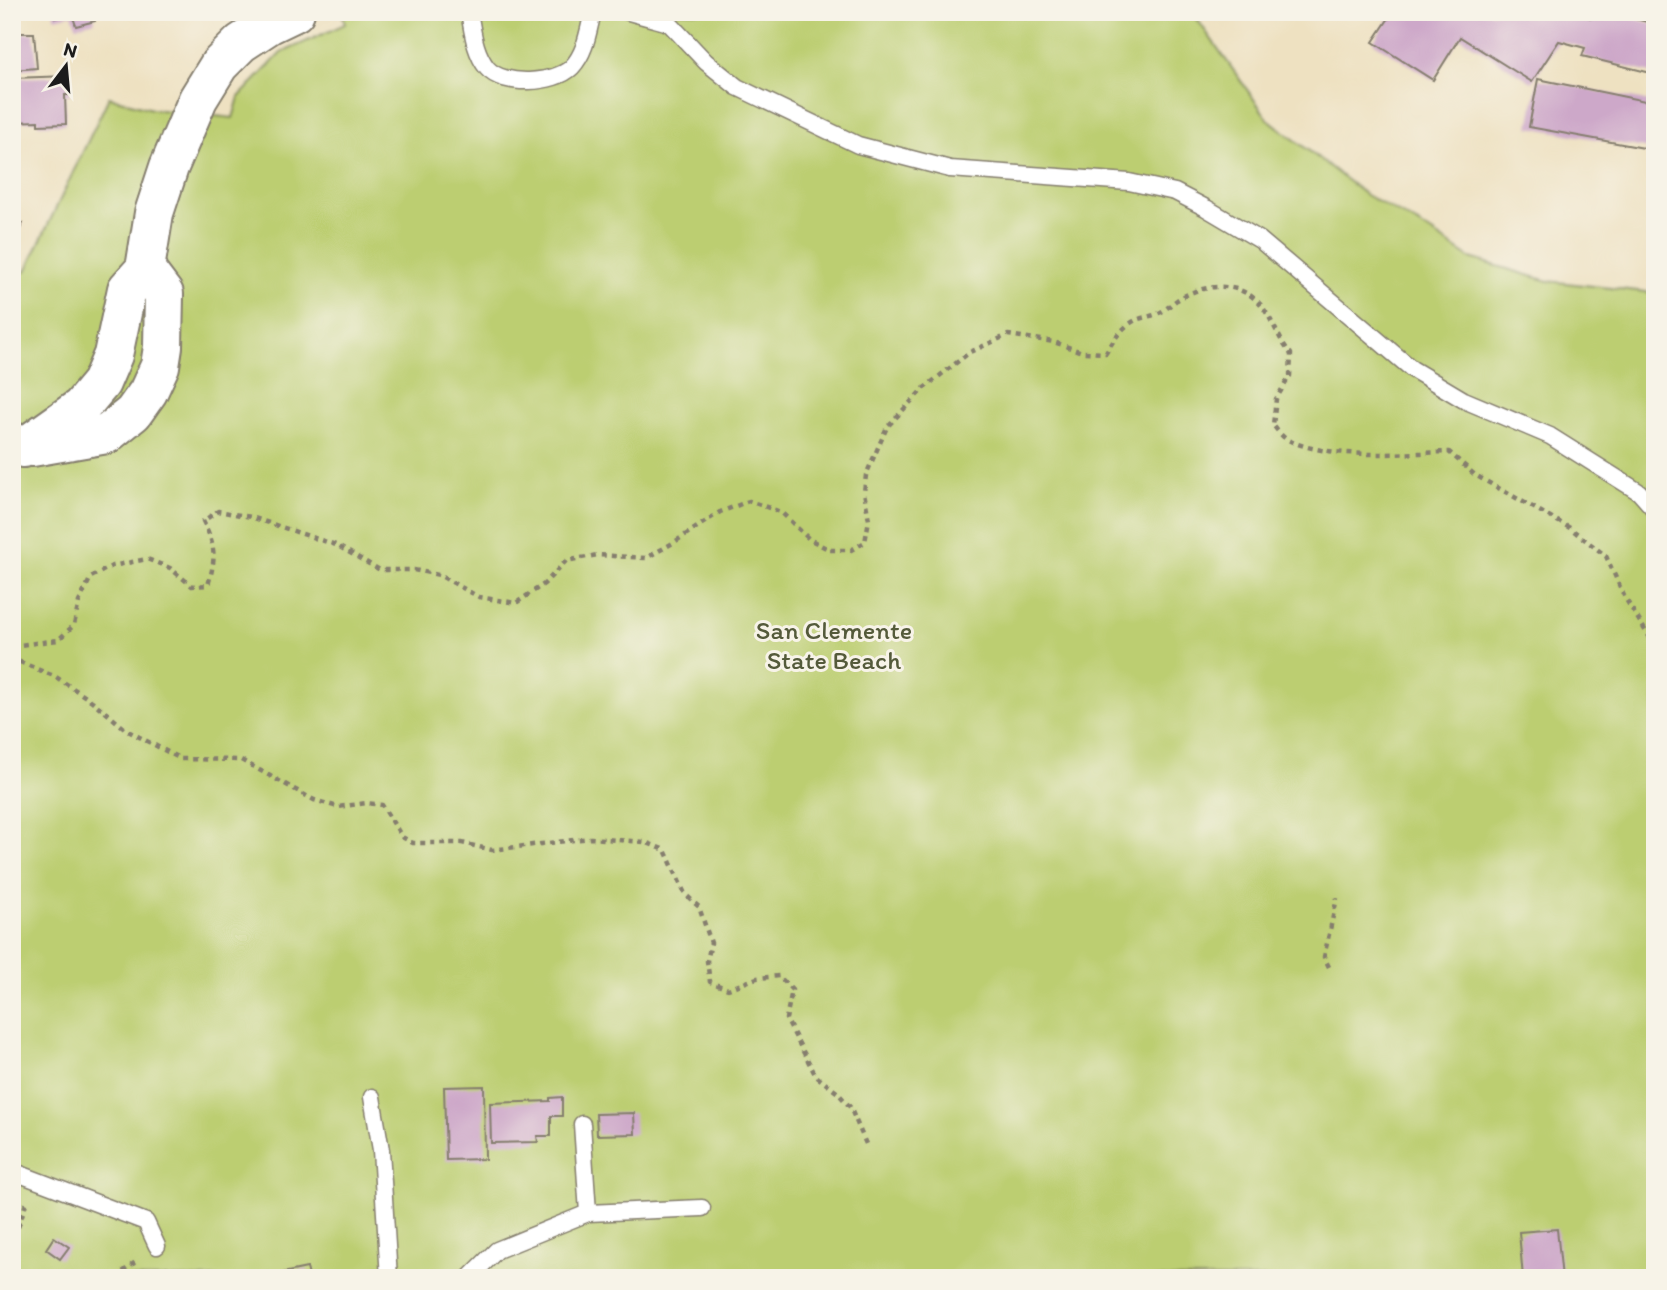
<svg xmlns="http://www.w3.org/2000/svg" width="1667" height="1290" font-family="Itim,sans-serif">
  <style>
    .green { fill: #bcce71; stroke: #6c7546; stroke-width: 2 }
    .building { fill: #cda8c9 }
    .lines { fill: none; stroke-linecap: round; stroke-linejoin: round }
    .lane-casing { stroke: #857e6e; stroke-width: 19 }
    .secondary-casing { stroke: #857e6e; stroke-width: 42 }
    .path { stroke: #857e6e; stroke-width: 4.5; stroke-dasharray: 5 5; stroke-linecap: butt }
    .lane { stroke: #fff; stroke-width: 16 }
    .secondary { stroke: #fff; stroke-width: 38 }
    .labels { text-anchor: middle; dominant-baseline: central; stroke-width: 6; stroke-linejoin: round; paint-order: stroke }
    .park-label { font-size: 26px; fill: #545a3a; stroke: #f7f3e8 }
  </style>
  <rect width="100%" height="100%" fill="#f7f3e8"/>
  <filter id="ink" filterUnits="userSpaceOnUse"><feTurbulence type="fractalNoise" baseFrequency=".0143" numOctaves="2"/><feDisplacementMap in="SourceGraphic" scale="14" xChannelSelector="R" yChannelSelector="G"/><feConvolveMatrix kernelMatrix="1 2 1 2 8 2 1 2 1" color-interpolation-filters="sRGB"/></filter>
  <filter id="wash" filterUnits="userSpaceOnUse"><feTurbulence type="fractalNoise" baseFrequency=".00686" numOctaves="4" result="noise"/><feDisplacementMap in="SourceGraphic" scale="28" xChannelSelector="R" yChannelSelector="G"/><feGaussianBlur stdDeviation="1.57" result="paint"/><feColorMatrix in="noise" values="0 0 0 0 0 0 0 0 0 0 0 0 0 0 0 0 0 1.4 0 .05"/><feComposite in="paint" operator="in"/></filter>
  <g filter="url(#wash)">
    <rect width="100%" height="100%" fill="#eee1c1"/>
    <!-- green -->
    <path class="green" d="M342,12H1192L1268,119L1366,195L1420,225L1470,258L1548,281L1655,293V1278H12V272L26,271L109,97L152,109L233,118L239,97L281,53L345,24Z"/>
    <g id="blocks">
      <!-- building -->
      <g class="building">
        <path d="M53,12H93L95,21L76,26L72,14L55,18Z"/>
        <path d="M1393,12H1577L1576,14L1592,18L1594,12H1609L1655,24V74L1582,56L1585,48L1559,41L1532,82L1460,37L1433,80L1373,42Z"/>
        <path d="M12,33H34L37,68L12,70Z"/>
        <path d="M69,76L70,95H65L66,124L38,125V121L12,122V78Z"/>
        <path d="M1538,79L1655,103V150L1529,127Z"/>
        <path d="M12,219L23,223L12,245Z"/>
        <path d="M484,1086L485,1159L446,1160L444,1087Z"/>
        <path d="M562,1097V1116H551V1136H537L538,1142L491,1143L490,1103L550,1101V1098Z"/>
        <path d="M634,1113L635,1134L597,1135L596,1114Z"/>
        <path d="M1557,1229L1562,1278H1523L1519,1232Z"/>
        <path d="M54,1237L69,1247L60,1259L46,1249Z"/>
        <path d="M307,1268L309,1276L321,1274L322,1278H245L267,1272L268,1276Z"/>
      </g>
    </g>
  </g>
  <g filter="url(#ink)">
    <use href="#blocks" fill-opacity="0" stroke="#857e6e" stroke-width="2"/>
    <g class="lines">
      <defs>
        <g id="lane">
          <path d="M469,12C473,32 474,51 487,68C503,87 555,84 572,67C586,52 588,31 593,12"/>
          <path d="M629,12L669,23"/>
          <path d="M662,12L669,23L706,62L737,87L858,145L950,169L1129,182L1175,192L1206,208L1260,240L1412,369L1464,400L1550,436L1639,492L1655,510"/>
          <path d="M372,1097L381,1150L389,1278"/>
          <path d="M12,1171L146,1222L157,1246"/>
          <path d="M588,1213L702,1208"/>
          <path d="M469,1278L497,1250L588,1213L582,1124"/>
        </g>
        <g id="secondary">
          <path d="M32,447L107,434L133,413L148,392L160,366L163,347L164,294L145,269"/>
          <path d="M23,448L81,407L101,383L113,355L127,289L145,269L154,213L169,167L198,99L219,65L241,43L270,24L295,12"/>
        </g>
      </defs>
      <!-- lane casing -->
      <use href="#lane" class="lane-casing"/>
      <!-- secondary casing -->
      <use href="#secondary" class="secondary-casing"/>
      <!-- path -->
      <g class="path">
        <path d="M12,646L58,640L74,625L79,602L91,577L112,566L147,559L170,568L192,586L208,585C216,558 216,547 203,521L218,511L251,517L336,545L380,570H414L439,575L479,597L516,603L544,584L566,561L597,555L646,558L673,543L720,512L749,501L781,512L809,539L830,550H851L865,542L869,520L864,492L866,475L887,427L923,389L970,352L1008,335L1054,342L1082,352L1106,353C1113,341 1121,328 1134,321C1141,317 1151,317 1159,313C1166,310 1171,304 1177,300C1201,285 1234,280 1256,300C1272,315 1277,338 1291,354L1290,376L1276,399L1273,425C1277,430 1282,437 1288,440C1330,460 1403,453 1449,452L1475,475L1570,528L1606,556L1625,598L1655,646"/>
        <path d="M12,656L13,659L56,677L92,701L128,731L181,759L241,760L314,800L338,807L366,803L382,805L402,837L413,843H462L492,850L590,838L645,842L665,850L685,894L699,907L711,943L707,961L710,982L728,989L757,978L779,976L792,990L786,1019L816,1076L838,1093L850,1107L866,1144"/>
        <path d="M1329,967L1324,957L1337,898"/>
        <path d="M12,1246L27,1200"/>
        <path d="M165,1266L169,1278"/>
        <path d="M115,1278L138,1260"/>
      </g>
      <!-- lane -->
      <use href="#lane" class="lane"/>
      <!-- secondary -->
      <use href="#secondary" class="secondary"/>
    </g>
  </g>
  <g class="labels">
    <!-- park labels -->
    <g class="park-label">
      <text x="834" y="630">San Clemente<tspan x="834" dy="30">State Beach</tspan></text>
    </g>
  </g>
  <!-- margin -->
  <rect width="1667" height="1290" fill="none" stroke="#f7f3e8" stroke-width="42"/>
  <!-- north arrow -->
  <g transform="translate(66 66) rotate(16)" stroke="#f7f3e8" stroke-width="5" paint-order="stroke">
  <path d="M0-5L12 26L0 18L-12 26Z" fill="#1c1c1c"/>
  <text y="-10" font-size="19" font-weight="bold" text-anchor="middle" fill="#1c1c1c">N</text>
  </g>
</svg>
